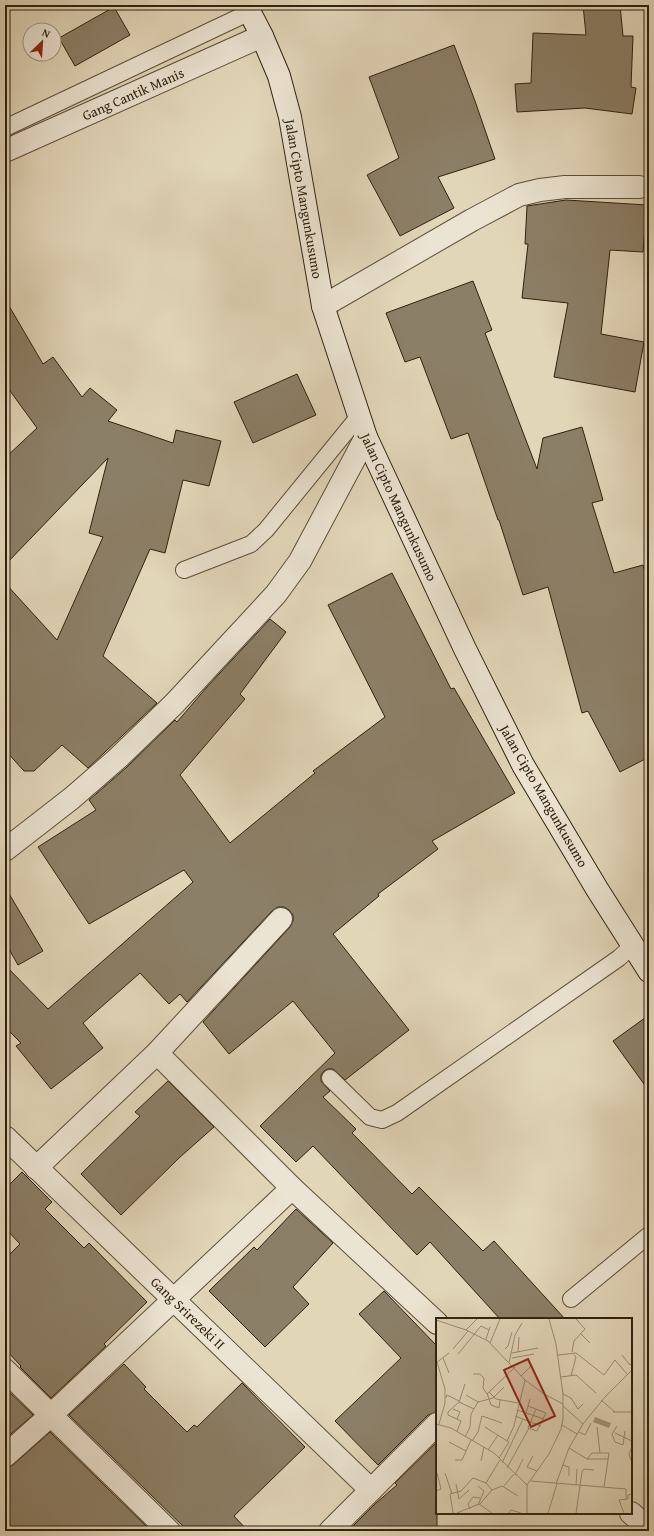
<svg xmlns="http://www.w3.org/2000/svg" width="654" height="1536" font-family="'Gentium Book Plus',serif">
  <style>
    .building { fill: #8c7f67; stroke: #2f210f }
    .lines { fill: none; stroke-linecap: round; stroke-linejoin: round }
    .lane-casing { stroke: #5c4e3a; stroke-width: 18 }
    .street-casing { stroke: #5c4e3a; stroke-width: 24 }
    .secondary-casing { stroke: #2f210f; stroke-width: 24 }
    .lane { stroke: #ece4d2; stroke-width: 16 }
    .street { stroke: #ece4d2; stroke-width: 22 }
    .secondary { stroke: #ece4d2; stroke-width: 22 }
    .labels { text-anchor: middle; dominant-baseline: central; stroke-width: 4; stroke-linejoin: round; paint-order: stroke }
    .street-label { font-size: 14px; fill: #2f210f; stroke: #ece4d2 }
    .inset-road { fill: none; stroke: #9a8e75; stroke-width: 1 }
    .view { fill: #8f2418; fill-opacity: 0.15; stroke: #8f2418; stroke-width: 2 }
    .inset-edge { fill: none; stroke: #2f210f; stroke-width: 2 }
  </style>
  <rect width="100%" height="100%" fill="#e2d6b9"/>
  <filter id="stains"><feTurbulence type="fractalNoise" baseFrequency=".005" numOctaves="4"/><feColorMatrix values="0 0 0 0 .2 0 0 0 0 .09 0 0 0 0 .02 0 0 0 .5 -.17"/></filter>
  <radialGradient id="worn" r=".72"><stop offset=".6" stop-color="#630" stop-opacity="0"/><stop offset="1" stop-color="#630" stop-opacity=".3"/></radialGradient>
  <!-- building -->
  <g class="building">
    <path d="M583,5H620L623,36H633L631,87L636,88L632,114L585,108L517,112L515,84L531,83L533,33L586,35Z"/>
    <path d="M114,7L130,35L75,66L59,38Z"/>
    <path d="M454,45L475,101L495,159L438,177L454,208L400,236L367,175L399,158L369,77Z"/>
    <path d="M566,200L647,205L643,252L610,250L601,334L644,342L635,392L554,377L568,303L522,298L528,244H525L527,206Z"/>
    <path d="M473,281L492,330L485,333L537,469L543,438L582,427L603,500L592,503L614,573L643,565L649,586V757L620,772L588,711L582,713L548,587L523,595L499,520H498L468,433L451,439L420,357L405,362L386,313Z"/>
    <path d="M5,299L43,364L53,357L82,397L90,388L117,410L108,421L173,443L176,430L221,441L209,486L183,480L165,553L150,549L103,656L157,703L88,768L62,745L34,771H24L5,750V583L57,640L103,537L89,533L108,458L5,565V458L37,428L5,384Z"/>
    <path d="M297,374L316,415L253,443L234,402Z"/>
    <path d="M392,573L451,689L454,688L515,793L432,841L438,849L378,894L379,896L333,934L409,1030L345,1080L333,1069H328L324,1071L321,1075V1081L330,1091L323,1097L356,1129L352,1133L412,1194L419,1187L483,1251L494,1241L565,1319H500L430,1242L417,1255L313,1146L296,1162L260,1126L335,1053L293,1001L229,1054L203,1022L290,927L293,921V915L289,910L284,907H278L272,911L187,1002L180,994L169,1004L140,973L83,1023L103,1048L51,1089L16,1046L21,1043L5,1027V965L48,1009L193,882L184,870L89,924L38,847L96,810L89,800L127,767L175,720L177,722L207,687L270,619L286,632L240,694L245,699L180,775L230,843L315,773L313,771L385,717L328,605Z"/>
    <path d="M5,887L43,951L18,965L5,942Z"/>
    <path d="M649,1015V1091L613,1041Z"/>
    <path d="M168,1081L214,1127L179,1158L121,1215L81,1174L140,1116L135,1112Z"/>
    <path d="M22,1172L52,1202L45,1209L84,1248L89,1243L147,1302L104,1344L106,1346L51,1398L20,1367L21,1366L5,1349V1259L20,1244L5,1228V1189Z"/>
    <path d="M296,1209L333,1243L293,1287L309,1304L265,1347L209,1291L254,1247L257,1250Z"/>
    <path d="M384,1291L437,1346V1412L428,1415L378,1465L335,1421L401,1358L359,1314Z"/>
    <path d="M124,1364L146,1387L144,1389L187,1432L194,1425L197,1427L242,1383L305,1447L234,1516L248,1531H188L69,1415Z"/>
    <path d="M5,1388L33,1415L5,1439Z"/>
    <path d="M50,1432L149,1529L148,1531H5V1468L13,1465Z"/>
    <path d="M437,1442V1531H348L376,1503L397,1485L395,1483Z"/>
  </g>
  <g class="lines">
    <defs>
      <g id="lane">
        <path d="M5,128L250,12"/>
        <path d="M184,570L251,544L266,530L359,416"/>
        <path d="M330,1078L370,1117L382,1120L397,1113L619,958L632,946"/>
        <path d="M571,1299L649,1235"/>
      </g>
      <g id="street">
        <path d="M5,151L262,36"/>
        <path d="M323,306L472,220L519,195L540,190L565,187H639"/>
        <path d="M5,850L72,798L118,758L174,704L276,594L300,561L366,437"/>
        <path d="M157,1053L292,1188L437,1323"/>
        <path d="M5,1137L371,1490"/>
        <path d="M36,1168L157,1053L281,919"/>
        <path d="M5,1370L169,1531"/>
        <path d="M5,1456L51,1415L292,1188"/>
        <path d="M631,1513L649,1529"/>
        <path d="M330,1531L437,1424"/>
      </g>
      <path id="secondary" d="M246,5L262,36L279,76L290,117L323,306L366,437L465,649L523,765L597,889L649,971"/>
    </defs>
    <!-- lane casing -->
    <use href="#lane" class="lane-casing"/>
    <!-- street casing -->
    <use href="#street" class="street-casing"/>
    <!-- secondary casing -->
    <use href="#secondary" class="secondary-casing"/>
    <!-- lane -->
    <use href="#lane" class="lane"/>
    <!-- street -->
    <use href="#street" class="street"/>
    <!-- secondary -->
    <use href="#secondary" class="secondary"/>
  </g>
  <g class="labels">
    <!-- street labels -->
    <g class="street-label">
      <text transform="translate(133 94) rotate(-24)">Gang Cantik Manis</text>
      <text transform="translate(304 199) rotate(80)">Jalan Cipto Mangunkusumo</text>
      <text transform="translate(399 507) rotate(65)">Jalan Cipto Mangunkusumo</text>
      <text transform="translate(544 796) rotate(60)">Jalan Cipto Mangunkusumo</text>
      <text transform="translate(188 1313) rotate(44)">Gang Srirezeki II</text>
    </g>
  </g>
  <!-- overview -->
  <g transform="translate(436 1318)">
    <rect width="196" height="196" fill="#e2d6b9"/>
    <path d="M159,99L175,105L173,110L157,104Z" fill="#a5987f"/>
    <path class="inset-road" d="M0,2L30,12L52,23L89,62L108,76L127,86M30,12L41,1M145,16L154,25M50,21L54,9M54,25L64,1M17,31L32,13M69,31L72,28L76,14M82,34L83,19M136,34L138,23L149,11L140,1M76,35L102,30M22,36L45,8L53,12M122,37L140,35L168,57L179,42L191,56M186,37L194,47L196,45M7,40L13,55M76,40L98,36M1,44L9,71V85L3,106M0,45L13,35M73,45L79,17L86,5M37,56H44L48,60L47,70L51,76L79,49M85,58L95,48M135,58L140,39L138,37M125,59L140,57L160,75M53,74L60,81L82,85M51,75L55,87L63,90L64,82M127,76L135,80L142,91L147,86M30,77L42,84M10,80L11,77L23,83M165,82L179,94M23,84L29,66M42,84L57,80L68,69M92,88L110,95L101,113L92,110L100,91M127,88L147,106M17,91L24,94L21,101M81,92L108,101M12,94L23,84L38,91M12,94V97L25,103L21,113M177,94H196M90,95L94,81M79,98L105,108M0,106L15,110L58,135L91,167M126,107L141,116M181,108L176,116L179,124L187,127L189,113M49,109L71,123M161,109L164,135M143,114L149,117L155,105M179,115L196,123M29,119L34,109L35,96L42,84M36,123L42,114L46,98L66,105M13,124L30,133M73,124L71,123L78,108L89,62M196,129L193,136L196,145M133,130L151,141H172M52,132L62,117M97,138L91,149L101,153M63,140L73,124M151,141L156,135H173L168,169M19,142H26L35,122M45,143L48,129M66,145L87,101M126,147L133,149V158M71,150L93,110M9,155L16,176M79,157L87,141M95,163L190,171V181M50,165L64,142M20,166L23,181L33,172M120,166L133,130L147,106L169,79L196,52M140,167L141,151M42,168L48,173L42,187M68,168L78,156M0,173L5,171L1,155M44,186L56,172L66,168L82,178M34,191L32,186L37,179L44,180M17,195L14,176L25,173L37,160L50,165L56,172M21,195L43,186L56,195M73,195L75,192L85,195M91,195V167L113,136L125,111L127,101V76L120,26L113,1M112,195L121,166M140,195L146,154L148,151L158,152M188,195L183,182L192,181V177L196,176"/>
    <path class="view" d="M92,41L119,98L95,109L68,52Z"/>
    <rect width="196" height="196" class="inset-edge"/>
  </g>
  <!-- margin -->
  <rect width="654" height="1536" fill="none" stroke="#e2d6b9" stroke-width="20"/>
  <rect x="6" y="6" width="642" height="1524" fill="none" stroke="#2f210f" stroke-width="2"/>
  <rect x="10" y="10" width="634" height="1516" fill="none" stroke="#2f210f"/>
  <!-- north arrow -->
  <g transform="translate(42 42) rotate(25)"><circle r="19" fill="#ece4d2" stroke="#a09684"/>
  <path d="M0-3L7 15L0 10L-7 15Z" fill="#8f2418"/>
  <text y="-6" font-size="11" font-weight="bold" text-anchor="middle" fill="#2f210f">N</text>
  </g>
  <rect width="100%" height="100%" filter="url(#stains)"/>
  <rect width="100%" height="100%" fill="url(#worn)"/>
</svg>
